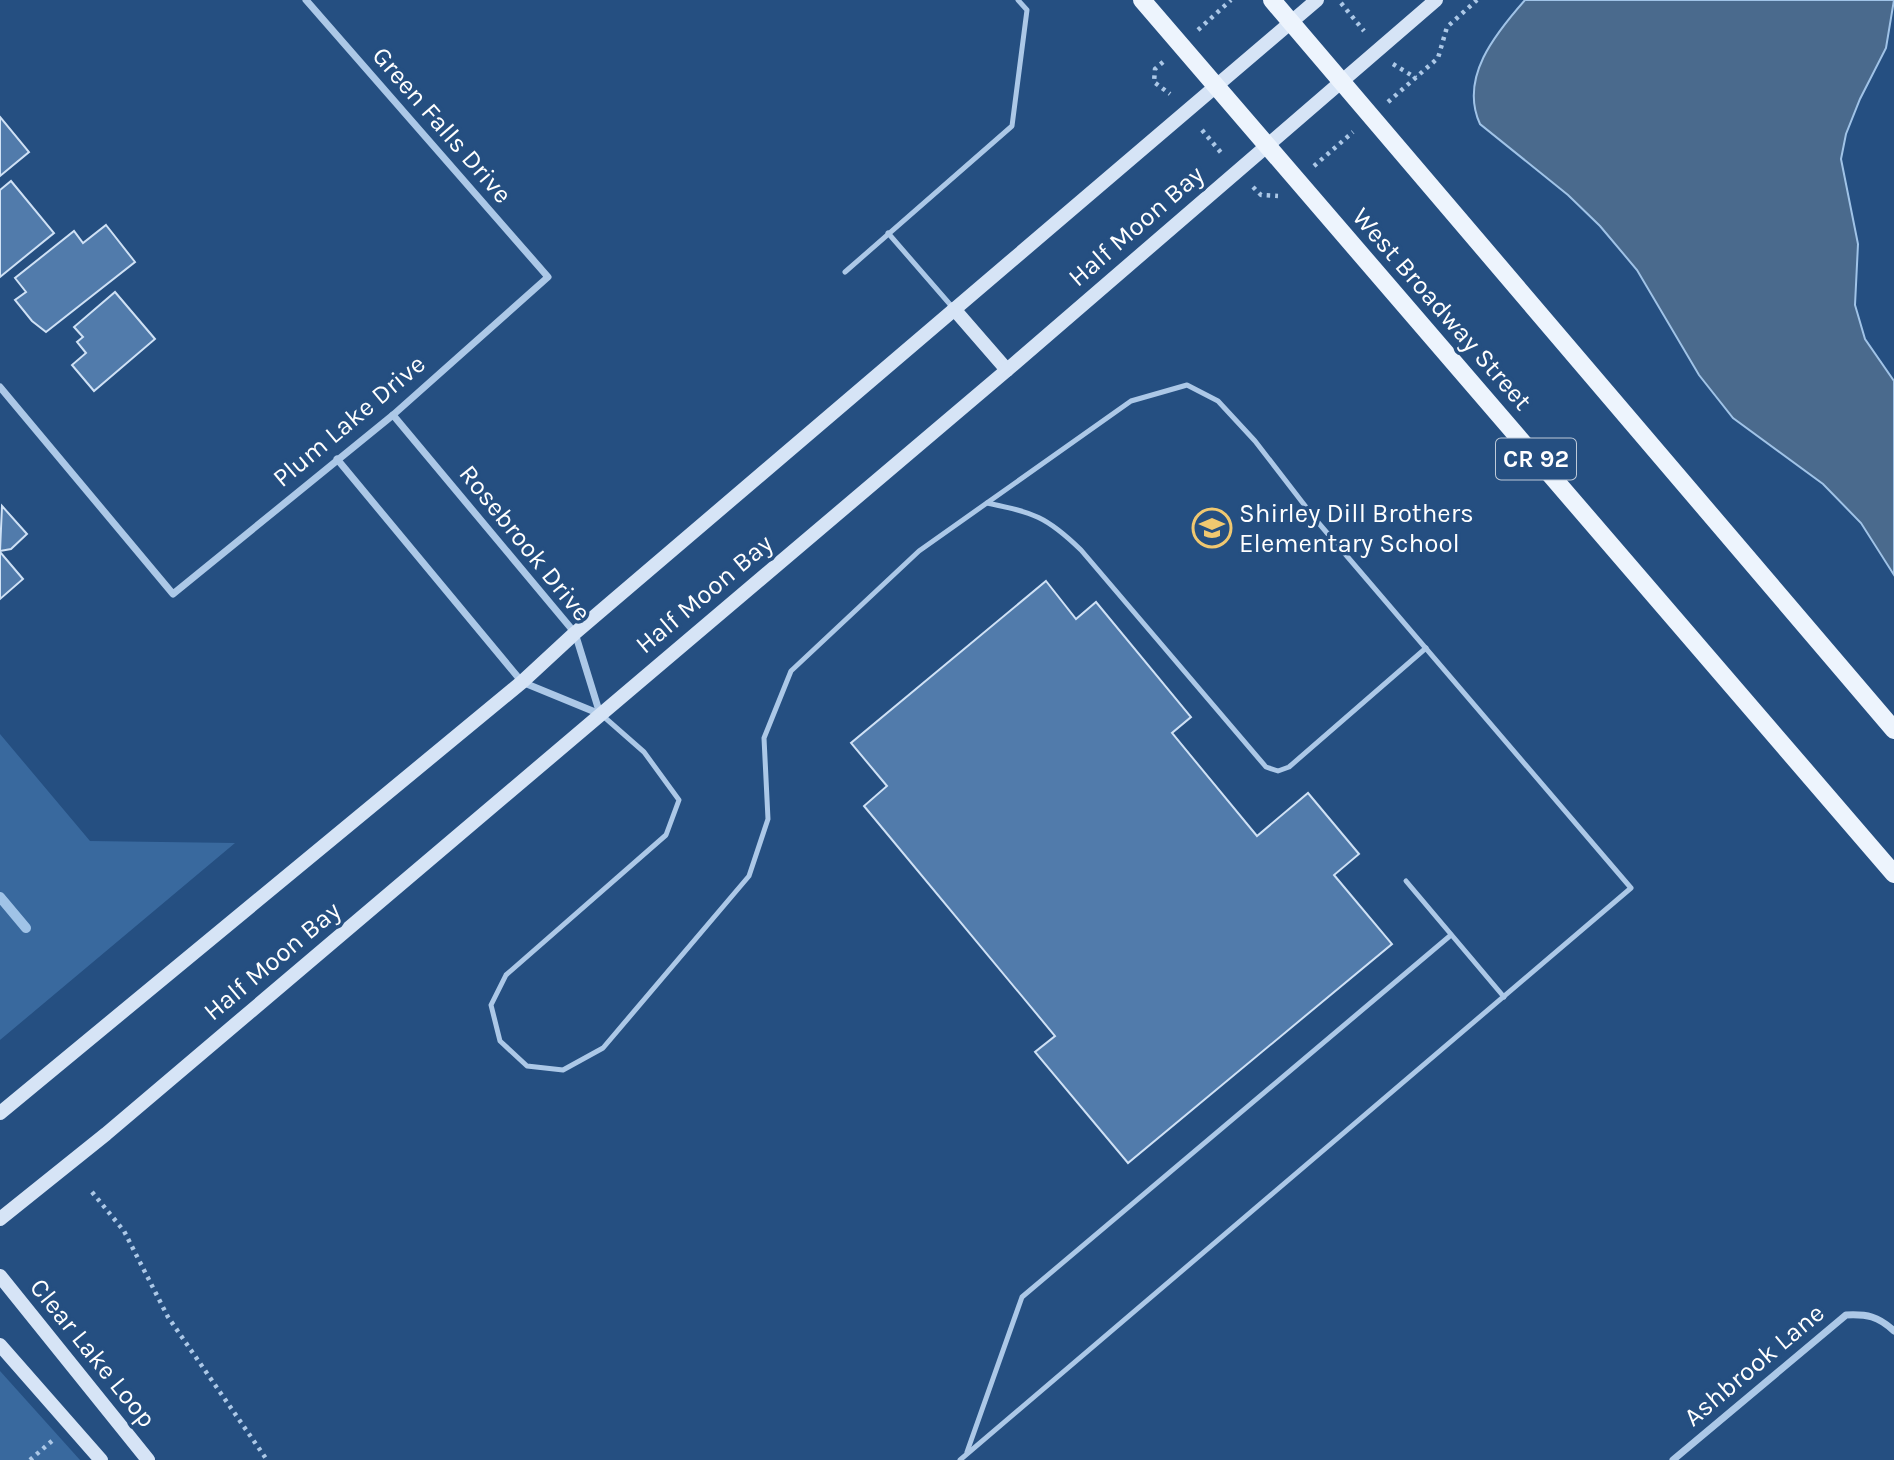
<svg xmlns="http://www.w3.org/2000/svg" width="1894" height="1460" font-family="Karla,sans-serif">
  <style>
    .green { fill: #39699e }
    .water { fill: #4a6a8d; stroke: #a0c3e7; stroke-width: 2 }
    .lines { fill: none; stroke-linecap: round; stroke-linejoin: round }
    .stream { stroke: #a0c3e7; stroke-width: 10 }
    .building { fill: #517bab; stroke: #cfe1f5; stroke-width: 2 }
    .path { stroke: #acc8e7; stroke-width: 4.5; stroke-dasharray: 3.5 5; stroke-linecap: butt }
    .lane { stroke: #acc8e7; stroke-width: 5 }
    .street { stroke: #acc8e7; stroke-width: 7 }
    .secondary { stroke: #d6e4f6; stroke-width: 14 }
    .primary { stroke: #edf4fd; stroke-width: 18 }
    .labels { text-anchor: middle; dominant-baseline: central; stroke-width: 7; stroke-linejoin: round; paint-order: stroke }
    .shield { fill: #254f81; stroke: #becad9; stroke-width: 2 }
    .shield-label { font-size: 24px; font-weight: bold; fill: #fff }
    .street-label { font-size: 26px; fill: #fff; stroke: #254f81 }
    .poi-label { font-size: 26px; fill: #fff; stroke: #254f81; text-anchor: start }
  </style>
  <rect width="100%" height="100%" fill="#254f81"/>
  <!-- green -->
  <g class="green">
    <path d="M0,734L90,841L235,843L0,1040Z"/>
    <path d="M0,1371L80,1460H0Z"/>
  </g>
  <!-- water -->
  <path class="water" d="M1525,0H1894L1886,48L1860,99L1846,134L1841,159L1858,244L1855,305L1865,339L1894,381V575L1861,523L1823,484L1733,418L1699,375L1637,270L1600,226L1568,195L1480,124C1459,78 1495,34 1525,0Z"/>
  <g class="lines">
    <!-- stream -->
    <path class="stream" d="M0,897L26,928"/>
  </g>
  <!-- building -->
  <g class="building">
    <path d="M0,117L29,152L0,176Z"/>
    <path d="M11,181L54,233L0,277V190Z"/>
    <path d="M106,225L135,262L46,332L32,321L15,300L26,292L15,278L74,231L83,243Z"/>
    <path d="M115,292L155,339L94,391L72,365L86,353L77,342L83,337L74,327Z"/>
    <path d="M2,506L27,534L11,549L0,551Z"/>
    <path d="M0,552L23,579L0,599Z"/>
    <path d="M1046,581L1076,619L1096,602L1191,717L1172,733L1257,836L1308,793L1359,854L1334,875L1392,944L1128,1163L1035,1052L1055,1036L864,806L887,786L851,743Z"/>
  </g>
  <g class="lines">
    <!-- path -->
    <g class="path">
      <path d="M1341,3L1364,31"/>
      <path d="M1198,30L1231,0"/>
      <path d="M1163,62L1155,69L1154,82L1170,94"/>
      <path d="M1393,64L1416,78"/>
      <path d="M1388,102L1438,58L1447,27L1477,0"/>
      <path d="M1202,130L1223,155"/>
      <path d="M1314,166L1353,132"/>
      <path d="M1253,187L1261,195L1278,196"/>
      <path d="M92,1192L124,1231L168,1317L267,1460"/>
      <path d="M30,1460L53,1440"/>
    </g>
    <!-- lane -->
    <g class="lane">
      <path d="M888,233L954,309"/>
      <path d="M845,272L1012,126L1027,10L1018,0"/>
      <path d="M987,503C1034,513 1046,516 1081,550L1266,767L1278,771L1289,767L1426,648"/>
      <path d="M603,716L644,752L679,800L666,835L506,975L491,1005L500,1041L527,1066L563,1070L603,1048L749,876L768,819L764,738L791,671L919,551L1131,401L1187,385L1218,401L1255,441L1316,520L1631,888L960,1460"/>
      <path d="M1406,881L1504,997"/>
      <path d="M967,1452L1022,1297L1451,935"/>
    </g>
    <!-- street -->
    <g class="street">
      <path d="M0,387L173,594L393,415L548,277L306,0"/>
      <path d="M393,415L575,633L600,714"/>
      <path d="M337,459L522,682L600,714"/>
      <path d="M1673,1460L1846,1315C1867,1314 1878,1316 1894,1331"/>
    </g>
    <!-- secondary -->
    <g class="secondary">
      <path d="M954,309L1007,370"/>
      <path d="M0,1113L522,682L575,633L1317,0"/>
      <path d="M0,1219L106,1134L1007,370L1436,0"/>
      <path d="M0,1276L148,1460"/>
      <path d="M0,1345L101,1460"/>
    </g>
    <!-- primary -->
    <g class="primary">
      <path d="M1142,0L1894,874"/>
      <path d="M1272,0L1894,730"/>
    </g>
  </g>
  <!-- icons -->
  <defs>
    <symbol id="school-ring" viewBox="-11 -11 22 22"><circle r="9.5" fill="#254f81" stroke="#f0c870" stroke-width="1.5"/><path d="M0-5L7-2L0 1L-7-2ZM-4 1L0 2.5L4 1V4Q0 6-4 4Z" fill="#f0c870"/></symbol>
  </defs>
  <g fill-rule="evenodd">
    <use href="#school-ring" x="1190" y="506" width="44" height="44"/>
  </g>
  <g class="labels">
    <!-- shield labels -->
    <rect class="shield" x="1496" y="438.5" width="80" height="41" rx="5"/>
    <g class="shield-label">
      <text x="1536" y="459">CR 92</text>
    </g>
    <!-- street labels -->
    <g class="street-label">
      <text transform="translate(442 125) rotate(49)">Green Falls Drive</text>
      <text transform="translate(1136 226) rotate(-41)">Half Moon Bay</text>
      <text transform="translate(1442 309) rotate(49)">West Broadway Street</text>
      <text transform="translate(349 421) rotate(-40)">Plum Lake Drive</text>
      <text transform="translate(525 543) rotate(51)">Rosebrook Drive</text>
      <text transform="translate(704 594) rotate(-40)">Half Moon Bay</text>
      <text transform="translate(272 961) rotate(-40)">Half Moon Bay</text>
      <text transform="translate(93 1353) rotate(51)">Clear Lake Loop</text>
      <text transform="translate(1754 1365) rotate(-40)">Ashbrook Lane</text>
    </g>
    <!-- poi labels -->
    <g class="poi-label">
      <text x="1239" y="513">Shirley Dill Brothers<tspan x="1239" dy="30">Elementary School</tspan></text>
    </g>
  </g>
</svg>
